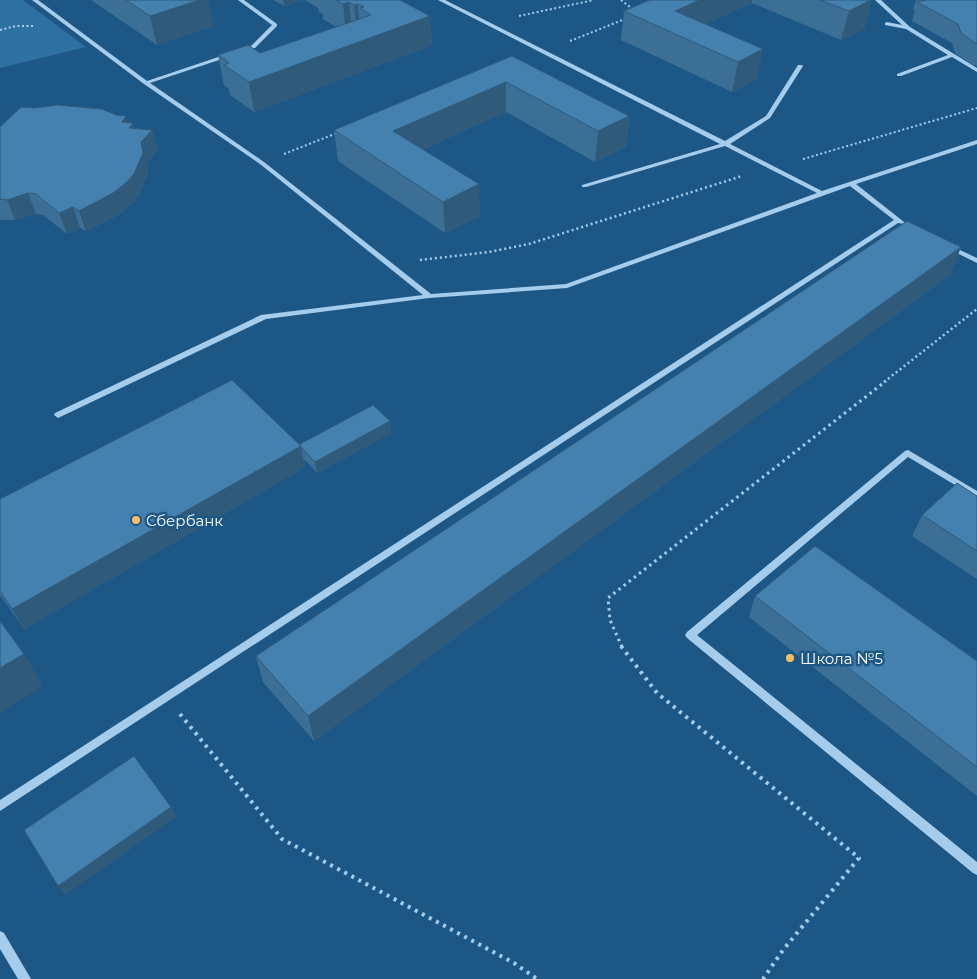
<svg xmlns="http://www.w3.org/2000/svg" width="977" height="979" font-family="Montserrat,sans-serif">
  <style>
    .green { fill: #2d70a2 }
    .lines { fill: none; stroke-linecap: round; stroke-linejoin: round }
    .path-far3 { stroke: #a5cdeb; stroke-width: 2; stroke-dasharray: 2 2.5; stroke-linecap: butt }
    .path-far2 { stroke: #a5cdeb; stroke-width: 2.5; stroke-dasharray: 2 3; stroke-linecap: butt }
    .path-far1 { stroke: #a5cdeb; stroke-width: 3; stroke-dasharray: 2.5 4; stroke-linecap: butt }
    .path { stroke: #a5cdeb; stroke-width: 4; stroke-dasharray: 3 5; stroke-linecap: butt }
    .minor { fill: #a5cdeb; fill-rule: evenodd }
    .wall { fill: #3b6f96 }
    .shaded-wall { fill: #305a7a }
    .building { fill: #4581ae; stroke: #305a7a }
    .poi-dot { fill: #fabd63; stroke: #1d5786; stroke-width: 2 }
    .labels { text-anchor: middle; dominant-baseline: central; stroke-width: 5; stroke-linejoin: round; paint-order: stroke }
    .poi-label { font-size: 15px; fill: #fff; stroke: #1d5786; text-anchor: start }
  </style>
  <rect width="100%" height="100%" fill="#1d5786"/>
  <!-- green -->
  <path class="green" d="M0,0H23L86,47L0,68Z"/>
  <g class="lines">
    <!-- path-far3 -->
    <g class="path-far3">
      <path d="M621,0L634,10"/>
      <path d="M519,16L594,0"/>
      <path d="M0,30L16,26H34"/>
      <path d="M570,41L625,19"/>
      <path d="M284,154L337,133"/>
      <path d="M803,159L977,108"/>
    </g>
    <!-- path-far2 -->
    <g class="path-far2">
      <path d="M420,260L489,252L529,244L742,176"/>
      <path d="M884,382L977,309"/>
    </g>
    <!-- path-far1 -->
    <path class="path-far1" d="M622,647L610,620L608,598L886,381"/>
    <!-- path -->
    <g class="path">
      <path d="M621,646L657,693L859,858L783,950L763,979"/>
      <path d="M180,714L282,839L514,963L537,979"/>
    </g>
    <!-- minor -->
    <g class="minor">
      <path d="M32,0H38L147,81L251,46L272,25L238,0H244L277,24V26L255,48L150,83L264,162L431,294L566,284L817,193L725,146L586,187H582V185L720,144L438,0H445L725,141L766,116L798,65H802L803,66L770,118L730,144L822,191L977,140V144L856,184L904,222V224L898,223L0,811V800L894,220L850,186L567,288L429,298L266,319L58,418L54,415L55,413L261,315L423,295L260,164L144,84Z"/>
      <path d="M875,0H881L910,27L977,68V72L952,57L901,76H897V74L948,55L906,29L885,25V23L887,22L902,25Z"/>
      <path d="M949,245L977,258V263L947,248V246Z"/>
      <path d="M908,450L977,491V498L908,457L697,635L977,862V875L973,873L687,638L685,635L687,632L905,451Z"/>
      <path d="M0,931L4,933L31,979H18L0,949Z"/>
    </g>
  </g>
  <!-- wall -->
  <g class="wall">
    <path d="M91,0H208L213,26L157,45Z"/>
    <path d="M273,0H303L284,6Z"/>
    <path d="M305,0H400L430,16L432,45L254,112L230,95L229,89L224,85L218,55L260,53L336,27L323,19V14L319,12L318,8Z"/>
    <path d="M650,0H871L864,29L841,40L752,3L705,24L757,79L732,92L621,40L624,11Z"/>
    <path d="M916,0H977V66L971,64L955,53L952,43L912,21L915,10L913,9Z"/>
    <path d="M512,56L629,116L626,147L595,162L506,112L423,149L480,216L445,233L338,161L334,130Z"/>
    <path d="M127,122L133,123L134,128L152,130L157,150L147,163L148,173L140,194L133,202L120,214L86,231L80,228L67,234L43,215L36,214L15,220H0V127Z"/>
    <path d="M961,247L950,275L314,741L263,682L256,656Z"/>
    <path d="M390,421L391,433L317,473L304,459L305,467L24,629L0,595V499L300,444Z"/>
    <path d="M977,496V579L912,536L922,515Z"/>
    <path d="M755,596L977,661V796L749,617Z"/>
  </g>
  <!-- shaded-wall -->
  <g class="shaded-wall">
    <path d="M200,0H208L213,26L157,45L150,16Z"/>
    <path d="M283,0H303L284,6Z"/>
    <path d="M700,0H752V3L680,36L675,11Z"/>
    <path d="M871,0L864,29L841,40L849,11Z"/>
    <path d="M349,2L352,31L346,33L343,4Z"/>
    <path d="M358,4L360,32L357,34L354,5Z"/>
    <path d="M430,16L432,45L254,112L249,82Z"/>
    <path d="M763,49L757,79L732,92L738,62Z"/>
    <path d="M506,82V112L396,162L393,131Z"/>
    <path d="M126,116L131,136L122,122Z"/>
    <path d="M629,116L626,147L595,162L598,131Z"/>
    <path d="M133,123L138,143L129,128Z"/>
    <path d="M152,130L157,150L147,163L148,173L140,194L133,202L120,214L86,231L79,211Z"/>
    <path d="M479,184L480,216L445,233L443,202Z"/>
    <path d="M28,193L36,214L15,220L7,200Z"/>
    <path d="M73,207L80,228L67,234L59,213Z"/>
    <path d="M961,247L950,275L314,741L308,716Z"/>
    <path d="M390,421L391,433L317,473L315,462Z"/>
    <path d="M301,446L305,467L24,629L12,609Z"/>
    <path d="M24,654L43,686L0,713V668Z"/>
    <path d="M171,807L176,817L65,895L58,886Z"/>
  </g>
  <!-- building -->
  <g class="building">
    <path d="M126,0H200L150,16Z"/>
    <path d="M336,0H400L430,16L249,82L224,65L229,63L218,55L248,45L260,53L371,15L360,8L364,7L358,4L354,5L349,2L343,4Z"/>
    <path d="M650,0H700L675,11L763,49L738,62L624,11Z"/>
    <path d="M820,0H871L849,11Z"/>
    <path d="M926,0H977V44L961,33L958,24L917,2Z"/>
    <path d="M512,56L629,116L598,131L506,82L393,131L479,184L443,202L334,130Z"/>
    <path d="M57,105L102,109L116,115L126,116L122,122L133,123L129,128L152,130L141,142L143,153L134,174L127,182L113,193L79,211L73,207L59,213L36,194L28,193L7,200L0,199V127L21,107L35,108Z"/>
    <path d="M907,221L961,247L308,716L256,656Z"/>
    <path d="M232,380L301,446L12,609L0,591V499Z"/>
    <path d="M373,405L390,421L315,462L301,447L300,444Z"/>
    <path d="M957,483L977,496V551L922,515Z"/>
    <path d="M815,546L977,661V767L755,596Z"/>
    <path d="M0,621L24,654L0,668Z"/>
    <path d="M134,756L171,807L58,886L24,830Z"/>
  </g>
  <!-- markers -->
  <g class="poi-dot">
    <circle cx="136" cy="520" r="5"/>
    <circle cx="790" cy="658" r="5"/>
  </g>
  <g class="labels">
    <!-- poi labels -->
    <g class="poi-label">
      <text x="146" y="520">Сбербанк</text>
      <text x="800" y="658">Школа №5</text>
    </g>
  </g>
</svg>
